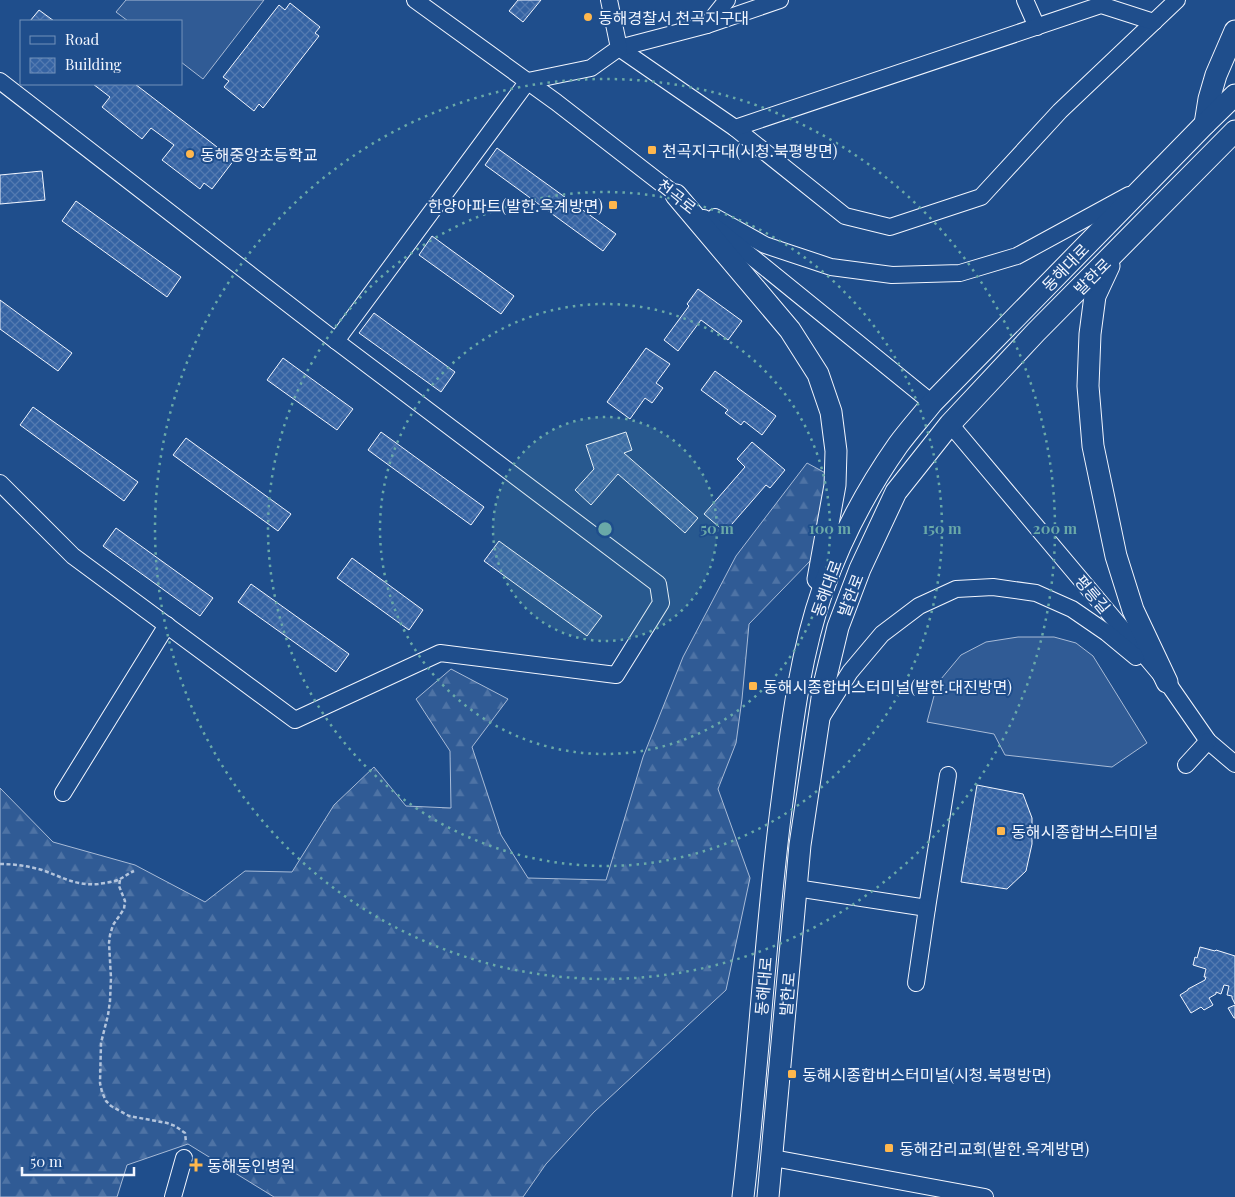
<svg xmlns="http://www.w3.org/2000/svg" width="1235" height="1197" font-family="'Playfair Display','Noto Sans KR',serif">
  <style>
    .forest { fill: url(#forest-firs); stroke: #a8bbd7 }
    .pitch { fill: #305b95; stroke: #a8bbd7 }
    .building { fill: url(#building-cross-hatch); stroke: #f2f6ff }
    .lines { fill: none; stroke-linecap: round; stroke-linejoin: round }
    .minor-casing { stroke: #f2f6ff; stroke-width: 18 }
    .major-casing { stroke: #f2f6ff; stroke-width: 23 }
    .path { stroke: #b3c4dc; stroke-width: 2.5; stroke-dasharray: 4 2.5; stroke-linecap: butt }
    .minor { stroke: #1f4e8c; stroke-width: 16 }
    .major { stroke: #1f4e8c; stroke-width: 21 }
    .ring { fill: none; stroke: #6aa9a8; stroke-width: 2.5; stroke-dasharray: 2.5 5 }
    .poi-dot { fill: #ffb74d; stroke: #1f4e8c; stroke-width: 2 }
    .labels { text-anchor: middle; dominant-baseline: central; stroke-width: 4; stroke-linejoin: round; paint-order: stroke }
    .poi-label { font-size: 16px; fill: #f2f6ff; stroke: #1f4e8c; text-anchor: start }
    .street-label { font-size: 16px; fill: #f2f6ff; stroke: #1f4e8c }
    .centre { fill: #6aa9a8; stroke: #1f4e8c; stroke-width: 2.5 }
    .ring-label { font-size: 15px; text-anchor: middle; font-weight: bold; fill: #6aa9a8; stroke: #1f4e8c; stroke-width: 4; stroke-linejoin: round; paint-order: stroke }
  </style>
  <defs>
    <pattern id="forest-firs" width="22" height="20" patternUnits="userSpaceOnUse" patternTransform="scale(1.25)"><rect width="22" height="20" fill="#305b95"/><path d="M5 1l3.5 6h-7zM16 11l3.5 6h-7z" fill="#4e73a5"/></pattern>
    <pattern id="building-cross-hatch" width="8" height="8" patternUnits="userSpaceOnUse" patternTransform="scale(1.25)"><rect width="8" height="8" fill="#3563a3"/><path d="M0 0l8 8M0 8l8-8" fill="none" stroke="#537ab1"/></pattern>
  </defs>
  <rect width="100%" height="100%" fill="#1f4e8c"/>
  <!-- forest -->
  <path class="forest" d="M807,463L844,483L812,559L749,624L742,699L736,743L718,789L750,878L726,990L594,1112L546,1164L523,1197H274L188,1144L127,1165L117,1197H0V788L53,842L135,865L205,902L245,871L292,872L334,805L374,767L406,806L451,808L450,751L416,699L451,669L508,699L472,747L501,835L528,878L606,880L643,757L683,657L736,556Z"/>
  <!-- pitch -->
  <g class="pitch">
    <path d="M126,0H264L203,79L181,62V21H128L116,12Z"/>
    <path d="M1018,637H1054L1076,643L1093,656L1147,743L1112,767L1005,755L994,734L927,722L934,696L941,679L961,655L986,642Z"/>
  </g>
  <!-- building -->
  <g class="building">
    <path d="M518,0H541L523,22L509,11Z"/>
    <path d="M290,3L320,27L315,33L319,36L263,108L259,104L254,111L224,87L229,81L223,77L279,5L285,10Z"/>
    <path d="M39,10L54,21H30Z"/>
    <path d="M93,84H135L234,160L212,189L204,183L200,189L162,160L174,145L151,128L142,139L102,107L110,97Z"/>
    <path d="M497,148L616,234L603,251L485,165Z"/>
    <path d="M42,171L45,200L0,204V175Z"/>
    <path d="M76,201L181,277L167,297L62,221Z"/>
    <path d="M432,236L514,296L501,314L419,255Z"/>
    <path d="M698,289L742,321L728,340L701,320L678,351L664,340L689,306L687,304Z"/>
    <path d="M0,300L72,353L58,371L0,329Z"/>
    <path d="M374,313L455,372L441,392L359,333Z"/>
    <path d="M646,348L670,364L656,383L663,388L652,403L645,398L630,419L607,402Z"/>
    <path d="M283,358L353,409L337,430L267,380Z"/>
    <path d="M715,371L776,416L762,435L744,421L741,425L725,413L728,410L701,390Z"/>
    <path d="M33,407L138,482L124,501L20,425Z"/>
    <path d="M381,432L484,507L471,525L368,450Z"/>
    <path d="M626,432L632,450L624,453L698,518L685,533L618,474L591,505L575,490L594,469L586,445Z"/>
    <path d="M186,438L291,514L278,531L173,455Z"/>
    <path d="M752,442L785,470L770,488L766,485L725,532L704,514L745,467L737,459Z"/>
    <path d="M116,528L213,598L200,616L103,546Z"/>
    <path d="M499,541L602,616L587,636L484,561Z"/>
    <path d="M352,558L423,610L409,630L337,578Z"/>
    <path d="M251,584L349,654L336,672L238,602Z"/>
    <path d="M977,785L1023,794L1032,818V844L1026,871L1007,889L961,882Z"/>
    <path d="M1200,947L1215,951L1216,950L1235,956V1004L1232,998V996L1227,995L1229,986L1224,985L1221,994L1216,992V994L1209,998L1213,1005L1204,1010L1201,1007L1191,1013L1180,995L1188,990V989L1205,980L1206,977H1204L1206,969L1193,965L1195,957L1197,958Z"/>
    <path d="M1235,1005V1018H1234L1228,1008Z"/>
  </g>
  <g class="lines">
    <defs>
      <g id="minor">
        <path d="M415,0L556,102L685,202"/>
        <path d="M1025,0L1037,27"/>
        <path d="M707,25L727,0"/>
        <path d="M619,48L735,128L845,216L890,227L981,197L1060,111L1177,0"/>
        <path d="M619,48L707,25L780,0"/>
        <path d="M0,81L336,341L658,584L661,603L616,675L440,653L295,720L73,556L0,483"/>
        <path d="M735,128L1101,5L1154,22"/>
        <path d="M715,217L765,245L831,267L892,275L960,273L1017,256L1129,195"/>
        <path d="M704,218L932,403"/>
        <path d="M336,341L528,81L591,68L619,48L609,0"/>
        <path d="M950,424L1167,682L1208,741L1235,764"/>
        <path d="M821,718L850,672L882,634L919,606L956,589L993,587L1036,593L1072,609L1107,633L1136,657"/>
        <path d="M1186,765L1208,741"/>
        <path d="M63,793L167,625"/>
        <path d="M796,888L927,908L948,775"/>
        <path d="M916,983L927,908"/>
        <path d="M773,1158L985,1197"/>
        <path d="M173,1197L184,1158"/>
      </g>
      <g id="major">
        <path d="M1205,124L1209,99L1216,75L1235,31"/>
        <path d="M676,195L790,330L818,374L831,412L836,451L835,485L818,579"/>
        <path d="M1109,266L1095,296L1090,334L1088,386L1093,446L1116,556L1133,610L1167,682"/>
        <path d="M743,1197C759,1063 765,928 783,794C792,724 800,655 823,589C841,538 867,489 898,445C909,430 921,417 932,403L1205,124L1235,95"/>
        <path d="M768,1197L800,845L824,685L838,627L860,569L896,492L950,424L1036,332L1235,131"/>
      </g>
    </defs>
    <!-- minor casing -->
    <use href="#minor" class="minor-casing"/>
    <!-- major casing -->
    <use href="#major" class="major-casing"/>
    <!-- path -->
    <g class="path">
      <path d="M0,864C14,864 28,866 42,870C62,877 76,886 98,884C104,883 115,882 120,879C126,876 127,874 134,871"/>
      <path d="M120,880L119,886L125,901L124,909L113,925L110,935L109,943L111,978L110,1001L108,1015L101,1043L100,1083L102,1092L106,1101L111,1106L129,1116L167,1123L175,1126L185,1133L186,1142"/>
    </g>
    <!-- minor -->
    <use href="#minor" class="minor"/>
    <!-- major -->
    <use href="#major" class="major"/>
  </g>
  <!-- distance rings -->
  <circle cx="605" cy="529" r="112" fill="#6aa9a8" fill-opacity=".12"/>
  <g class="ring">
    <circle cx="605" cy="529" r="112"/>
    <circle cx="605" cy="529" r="225"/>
    <circle cx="605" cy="529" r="337"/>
    <circle cx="605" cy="529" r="450"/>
  </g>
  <!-- markers -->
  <g class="poi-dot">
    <circle cx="588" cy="17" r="5"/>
    <rect x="647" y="145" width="10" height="10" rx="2.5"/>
    <circle cx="190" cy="154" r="5"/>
    <rect x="608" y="200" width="10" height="10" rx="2.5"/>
    <rect x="748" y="681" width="10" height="10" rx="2.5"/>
    <rect x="996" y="826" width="10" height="10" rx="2.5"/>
    <rect x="787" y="1069" width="10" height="10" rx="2.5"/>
    <rect x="884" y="1143" width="10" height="10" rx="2.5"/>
    <path d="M193.5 1157.5h5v5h5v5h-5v5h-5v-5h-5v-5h5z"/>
  </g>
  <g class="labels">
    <!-- poi labels -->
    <g class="poi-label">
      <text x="598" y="17">동해경찰서 천곡지구대</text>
      <text x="662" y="150">천곡지구대(시청.북평방면)</text>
      <text x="200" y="154">동해중앙초등학교</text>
      <text x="603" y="205" text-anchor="end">한양아파트(발한.옥계방면)</text>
      <text x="763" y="686">동해시종합버스터미널(발한.대진방면)</text>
      <text x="1011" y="831">동해시종합버스터미널</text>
      <text x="802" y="1074">동해시종합버스터미널(시청.북평방면)</text>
      <text x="899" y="1148">동해감리교회(발한.옥계방면)</text>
      <text x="207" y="1165">동해동인병원</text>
    </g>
    <!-- street labels -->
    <g class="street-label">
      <text transform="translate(677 196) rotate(38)">천곡로</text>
      <text transform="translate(1065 267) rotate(-46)">동해대로</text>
      <text transform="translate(1092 276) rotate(-45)">발한로</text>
      <text transform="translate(826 588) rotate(-70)">동해대로</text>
      <text transform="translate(1093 594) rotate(50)">평릉길</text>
      <text transform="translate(850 595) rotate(-69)">발한로</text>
      <text transform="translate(763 986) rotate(-85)">동해대로</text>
      <text transform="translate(787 994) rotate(-85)">발한로</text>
    </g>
  </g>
  <circle cx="605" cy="529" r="8" class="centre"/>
  <g class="ring-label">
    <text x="717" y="534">50 m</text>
    <text x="830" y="534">100 m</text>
    <text x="942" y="534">150 m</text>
    <text x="1055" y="534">200 m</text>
  </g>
  <!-- legend -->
  <rect x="20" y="20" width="162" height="65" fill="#1f4e8c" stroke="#7391ba"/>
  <rect x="30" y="36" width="25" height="8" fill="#1f4e8c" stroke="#7391ba"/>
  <text x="65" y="45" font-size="15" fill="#f2f6ff">Road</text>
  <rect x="30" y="58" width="25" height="15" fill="url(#building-cross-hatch)" stroke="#7391ba"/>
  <text x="65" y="70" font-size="15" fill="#f2f6ff">Building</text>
  <!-- scale -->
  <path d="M22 1167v8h112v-8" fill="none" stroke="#f2f6ff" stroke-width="2.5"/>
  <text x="30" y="1167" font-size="15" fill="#f2f6ff" stroke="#1f4e8c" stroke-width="4" paint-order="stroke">50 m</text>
</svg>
